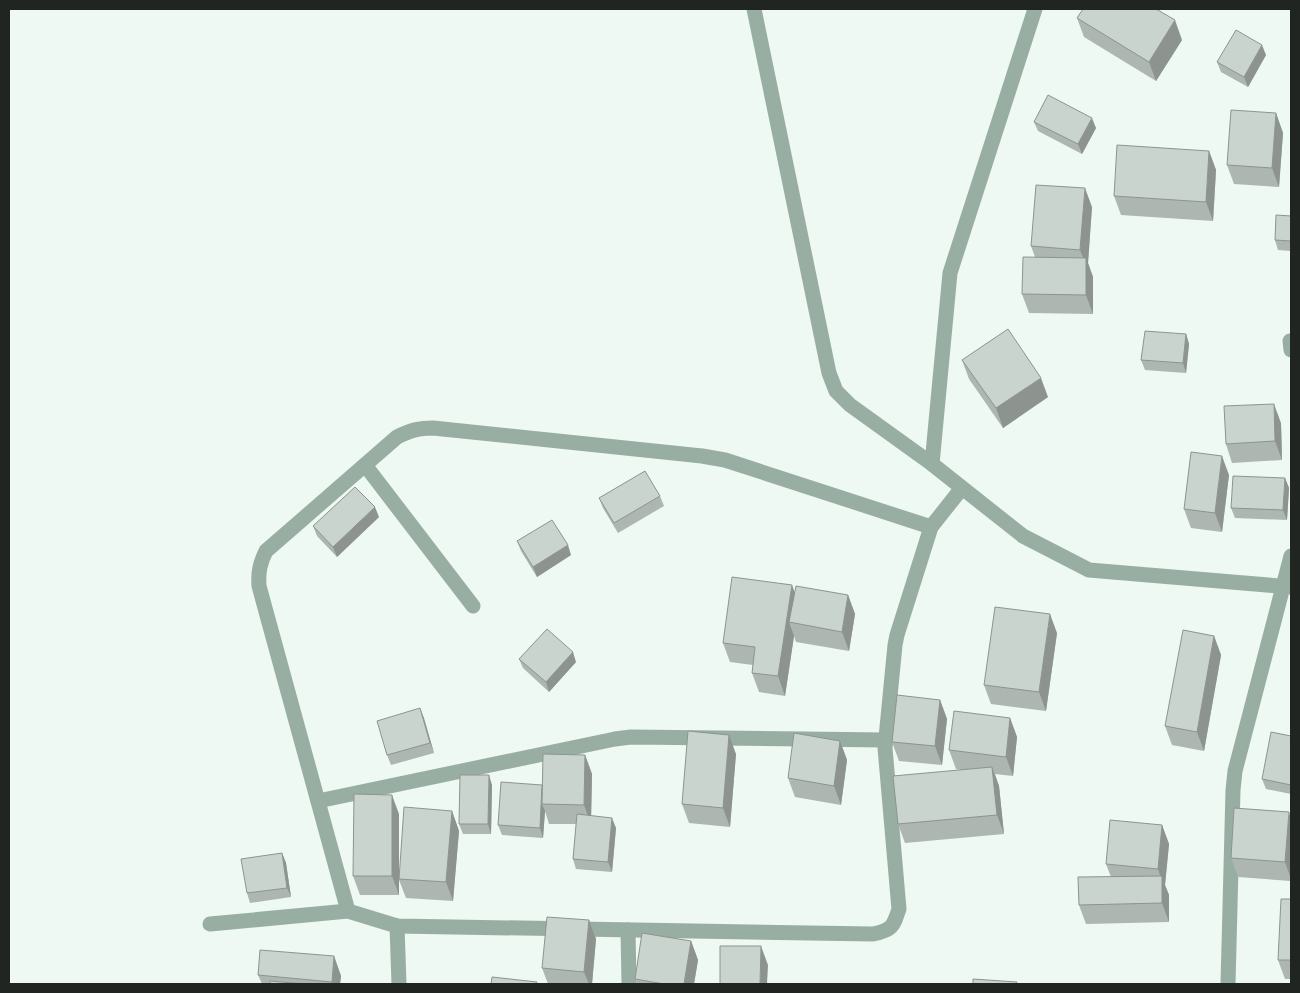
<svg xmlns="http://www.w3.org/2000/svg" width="1300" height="993" font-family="Mulish,sans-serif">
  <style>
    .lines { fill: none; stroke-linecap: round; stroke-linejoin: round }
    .lane { stroke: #99aea2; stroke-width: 15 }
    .street { stroke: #99aea2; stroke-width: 15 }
    .wall { fill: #adb6b1 }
    .shaded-wall { fill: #8d9490 }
    .building { fill: #c9d4ce; stroke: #8d9490 }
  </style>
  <rect width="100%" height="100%" fill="#edf9f2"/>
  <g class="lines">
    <!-- lane -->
    <path class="lane" d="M754,9L829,373L836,391L850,405L932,464"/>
    <!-- street -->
    <g class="street">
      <path d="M1035,9L950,273L932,464L1023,536L1089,570L1291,587"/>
      <path d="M1290,341L1291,350"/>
      <path d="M365,465L473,606"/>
      <path d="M318,801L615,739L631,737L885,740"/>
      <path d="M348,911L259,586C258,572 260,563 266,551L397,437C411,430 419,428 433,428L702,456L725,460L931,527"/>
      <path d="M210,924L348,911L397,926L873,934C892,930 893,927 899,909L885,748L895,645L897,635L931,527L962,488"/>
      <path d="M397,926L399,984"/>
      <path d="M628,930L629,984"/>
      <path d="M1228,984L1233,790L1235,771L1291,556"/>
    </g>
  </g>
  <!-- wall -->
  <g class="wall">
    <path d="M1077,18L1182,40L1156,81L1084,37Z"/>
    <path d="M1266,55L1248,87L1221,72L1217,62Z"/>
    <path d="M1276,113L1283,133L1279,187L1234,184L1227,165Z"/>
    <path d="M1034,122L1096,128L1082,154L1038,131Z"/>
    <path d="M1209,151L1216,170L1213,221L1121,215L1114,196Z"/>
    <path d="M1092,207L1088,263L1093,277V314L1029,313L1022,294L1035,257L1031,246Z"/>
    <path d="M1291,216V251L1278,250L1275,240Z"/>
    <path d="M1186,334L1189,344L1186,373L1145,370L1141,360Z"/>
    <path d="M962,360L1048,397L1003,428L969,379Z"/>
    <path d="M1281,423L1282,460L1232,463L1226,444Z"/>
    <path d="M1229,475L1222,532L1191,528L1184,509Z"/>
    <path d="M1285,478L1289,488L1287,520L1235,518L1231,508Z"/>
    <path d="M660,496L664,506L618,533L603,508L599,498Z"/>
    <path d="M379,517L337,557L317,536L313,526Z"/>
    <path d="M517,541L571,555L537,577L521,551Z"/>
    <path d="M795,593L848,595L855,614L849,651L796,642L794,636L785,696L759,692L752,673L753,665L730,662L723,643Z"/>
    <path d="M1057,633L1046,711L991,704L984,685Z"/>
    <path d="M1214,636L1221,655L1204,751L1172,745L1165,726Z"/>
    <path d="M519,659L576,662L549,692L523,668Z"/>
    <path d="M940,700L947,719L942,765L899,761L892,742Z"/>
    <path d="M420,708L434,753L391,765L387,755Z"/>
    <path d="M1010,718L1017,737L1013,776L995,774L999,786L1004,834L905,843L898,824L962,770L956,769L949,750Z"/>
    <path d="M1291,736V794L1266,789L1262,779Z"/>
    <path d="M840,741L847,760L841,805L795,797L788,778Z"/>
    <path d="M736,754L730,827L689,823L682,804Z"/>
    <path d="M585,755L592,774L591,816L616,828L612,872L576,869L573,859L576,824H549L545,811L543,838L502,835L498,825L543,787Z"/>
    <path d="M492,785L491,834H463L459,824Z"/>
    <path d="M452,811L459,831L453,901L406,898L399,880V895H360L353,876L399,814V875Z"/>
    <path d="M1291,819V881L1238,877L1231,858Z"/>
    <path d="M1162,825L1169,844L1165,885L1169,895V922L1086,924L1079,905L1111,877L1106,864Z"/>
    <path d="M282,853L286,863L291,897L250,903L247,893Z"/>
    <path d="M1291,899V979H1285L1278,960Z"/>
    <path d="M589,920L596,939L592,984H548L542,968Z"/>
    <path d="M691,941L698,960L694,984H637L635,979Z"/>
    <path d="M334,956L341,976L340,984H262L258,975Z"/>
  </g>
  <!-- shaded-wall -->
  <g class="shaded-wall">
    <path d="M1175,20L1182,40L1156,81L1149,62Z"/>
    <path d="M1262,45L1266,55L1248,87L1244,77Z"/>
    <path d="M1276,113L1283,133L1279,187L1272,168Z"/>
    <path d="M1092,118L1096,128L1082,154L1078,144Z"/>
    <path d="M1209,151L1216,170L1213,221L1206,202Z"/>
    <path d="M1085,188L1092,207L1088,263L1093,277V314L1086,295V265L1080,250Z"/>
    <path d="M1186,334L1189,344L1186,373L1183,363Z"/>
    <path d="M1041,378L1048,397L1003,428L996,408Z"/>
    <path d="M1274,404L1281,423L1282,460L1275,441Z"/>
    <path d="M1222,456L1229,475L1222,532L1215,513Z"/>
    <path d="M1285,478L1289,488L1287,520L1283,510Z"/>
    <path d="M375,507L379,517L337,557L333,547Z"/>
    <path d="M568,545L571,555L537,577L533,567Z"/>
    <path d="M792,585L799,604L789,622L794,636L785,696L778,676Z"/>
    <path d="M848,595L855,614L849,651L842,632Z"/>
    <path d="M1050,614L1057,633L1046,711L1039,692Z"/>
    <path d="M1214,636L1221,655L1204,751L1197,732Z"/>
    <path d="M573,652L576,662L549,692L546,682Z"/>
    <path d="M940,700L947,719L942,765L935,746Z"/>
    <path d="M420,708L424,718L434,753L430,743Z"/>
    <path d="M1010,718L1017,737L1013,776L1006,757Z"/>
    <path d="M729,735L736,754L730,827L723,808Z"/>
    <path d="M840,741L847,760L841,805L834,786Z"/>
    <path d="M585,755L592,774L591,824L584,805Z"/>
    <path d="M992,767L999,786L1004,834L997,815Z"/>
    <path d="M489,775L492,785L491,834L488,824Z"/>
    <path d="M542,785L546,795L542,804L545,811L543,838L540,828Z"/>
    <path d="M392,795L399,814V895L392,876Z"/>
    <path d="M452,811L459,831L453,901L446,882Z"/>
    <path d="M1289,812L1291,819V879L1285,862Z"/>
    <path d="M612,818L616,828L612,872L608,862Z"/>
    <path d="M1162,825L1169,844L1165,885L1169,895V922L1162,903V881L1158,869Z"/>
    <path d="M282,853L286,863L291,897L287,888Z"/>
    <path d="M589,920L596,939L592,984H589L584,972Z"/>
    <path d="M691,941L698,960L694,984H684Z"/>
    <path d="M761,946L768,965L767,984H760Z"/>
    <path d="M334,956L341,976L340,984H333L332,982Z"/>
  </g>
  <!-- building -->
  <g class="building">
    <path d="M1083,9H1156L1175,20L1149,62L1077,18Z"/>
    <path d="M1236,30L1262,45L1244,77L1217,62Z"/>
    <path d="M1048,95L1092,118L1078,144L1034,122Z"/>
    <path d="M1231,110L1276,113L1272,168L1227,165Z"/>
    <path d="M1117,145L1209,151L1206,202L1114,196Z"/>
    <path d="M1036,185L1085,188L1080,250L1031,246Z"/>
    <path d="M1276,215L1291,216V241L1275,240Z"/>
    <path d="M1023,257L1086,258V295L1022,294Z"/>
    <path d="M1008,329L1041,378L996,408L962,360Z"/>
    <path d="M1145,331L1186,334L1183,363L1141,360Z"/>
    <path d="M1274,404L1275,441L1226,444L1224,406Z"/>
    <path d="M1191,452L1222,456L1215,513L1184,509Z"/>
    <path d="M645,471L660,496L614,523L599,498Z"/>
    <path d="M1233,476L1285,478L1283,510L1231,508Z"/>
    <path d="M355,487L375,507L333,547L313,526Z"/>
    <path d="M552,520L568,545L533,567L517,541Z"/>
    <path d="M732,577L792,585L778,676L752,673L755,647L723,643Z"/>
    <path d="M796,586L848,595L842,632L789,622Z"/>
    <path d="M995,607L1050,614L1039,692L984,685Z"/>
    <path d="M547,629L573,652L546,682L519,659Z"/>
    <path d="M1183,630L1214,636L1197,732L1165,726Z"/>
    <path d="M897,695L940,700L935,746L892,742Z"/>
    <path d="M420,708L430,743L387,755L377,721Z"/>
    <path d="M954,711L1010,718L1006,757L949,750Z"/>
    <path d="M688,731L729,735L723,808L682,804Z"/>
    <path d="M1271,732L1291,736V785L1262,779Z"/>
    <path d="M794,733L840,741L834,786L788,778Z"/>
    <path d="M543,754L585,755L584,805L542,804Z"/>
    <path d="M992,767L997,815L898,824L893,776Z"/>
    <path d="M460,775H489L488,824H459Z"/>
    <path d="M501,782L542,785L540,828L498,825Z"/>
    <path d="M354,794L392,795V876H353Z"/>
    <path d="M404,807L452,811L446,882L399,879Z"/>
    <path d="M1234,808L1289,812L1285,862L1231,858Z"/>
    <path d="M577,814L612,818L608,862L573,859Z"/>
    <path d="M1110,820L1162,825L1158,869L1106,864Z"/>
    <path d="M282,853L287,888L247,893L241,859Z"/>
    <path d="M1162,876V903L1079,905L1078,877Z"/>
    <path d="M1281,899H1291V960H1278Z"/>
    <path d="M547,917L589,920L584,972L542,968Z"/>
    <path d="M642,933L691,941L684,984H664L635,979Z"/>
    <path d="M720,946H761L760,984H720Z"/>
    <path d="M260,950L334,956L332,982L258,975Z"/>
    <path d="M492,977L537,982L536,984H491Z"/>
    <path d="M973,979L1017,982L1016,984H973Z"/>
    <path d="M270,981L304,984H270Z"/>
  </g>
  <!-- border -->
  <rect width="1300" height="993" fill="none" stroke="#202522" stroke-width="20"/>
</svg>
